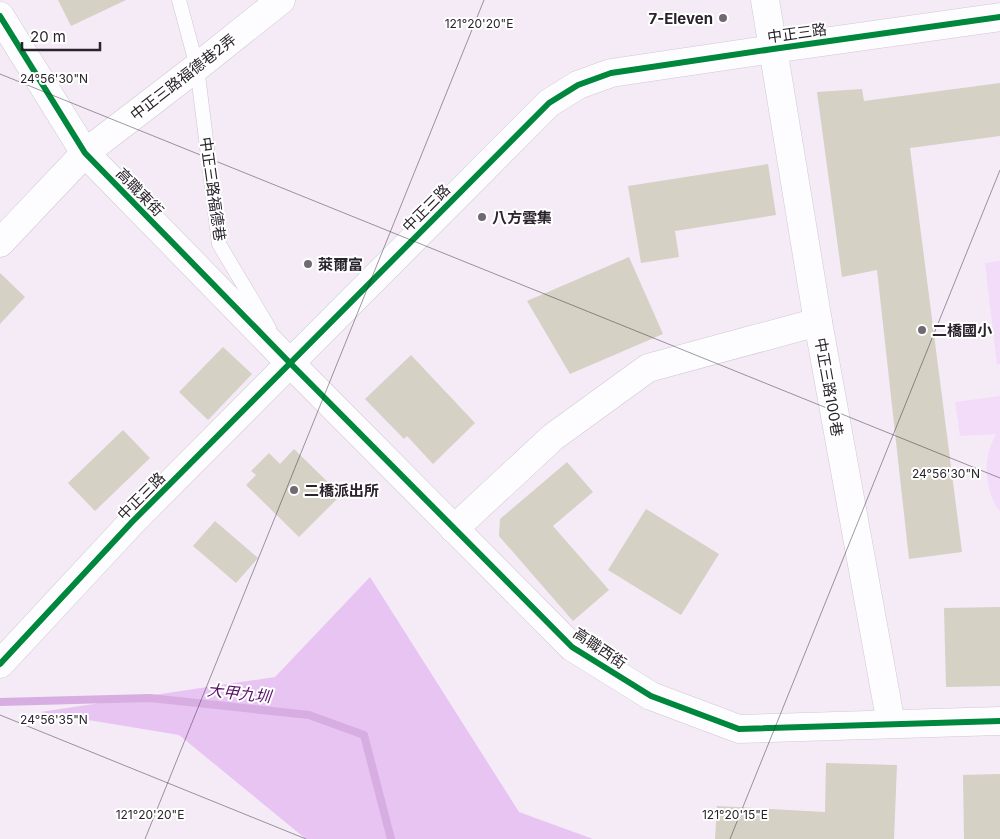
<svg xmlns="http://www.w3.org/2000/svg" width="1000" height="839" font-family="Inter,'Noto Sans TC',sans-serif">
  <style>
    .green { fill: #f3dcfa }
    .forest { fill: #e8c4f2 }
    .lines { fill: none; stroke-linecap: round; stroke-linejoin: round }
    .stream { stroke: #d7ade2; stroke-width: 8 }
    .building { fill: #d5d1c5 }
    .lane-casing { stroke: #d0c8d2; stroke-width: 15 }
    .street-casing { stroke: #d0c8d2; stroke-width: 29 }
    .secondary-casing { stroke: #d0c8d2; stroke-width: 29 }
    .lane { stroke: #fdfcfe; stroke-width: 14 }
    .street { stroke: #fdfcfe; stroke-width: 28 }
    .secondary { stroke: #fdfcfe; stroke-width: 28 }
    .cycleway-casing { stroke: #fff; stroke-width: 9 }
    .cycleway { stroke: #00873e; stroke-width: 6 }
    .ticks { fill: none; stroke: #29232b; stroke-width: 1; stroke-opacity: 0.45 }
    .poi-dot { fill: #706972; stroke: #fff; stroke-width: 2 }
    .labels { text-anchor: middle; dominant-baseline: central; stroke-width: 4; stroke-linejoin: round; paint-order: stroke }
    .poi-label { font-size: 15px; font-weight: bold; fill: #29232b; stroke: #fff; text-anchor: start }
    .street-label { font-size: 15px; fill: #29232b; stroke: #fff }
    .water-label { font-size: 16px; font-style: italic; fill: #581269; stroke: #fff }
    .ticks-label { font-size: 12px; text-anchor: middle; fill: #29232b; stroke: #fff; stroke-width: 4; stroke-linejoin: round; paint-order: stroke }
  </style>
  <rect width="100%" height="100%" fill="#f4ebf7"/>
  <!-- green -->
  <g class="green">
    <path d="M1000,261V364L997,365L985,263Z"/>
    <path d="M1000,396V511C990,502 985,474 987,461C988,451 992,442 996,434L960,436L955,402Z"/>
  </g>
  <!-- forest -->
  <path class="forest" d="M370,577L519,812L593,839H306L179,735L40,712L275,677Z"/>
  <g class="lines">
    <!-- stream -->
    <path class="stream" d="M0,702L150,698L309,715L364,735L391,839"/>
  </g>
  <!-- building -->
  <g class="building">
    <path d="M58,0H126L71,26Z"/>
    <path d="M1000,83V136L910,148L962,552L909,559L877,270L842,277L817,92L862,89L864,101Z"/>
    <path d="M768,164L776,215L675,231L679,257L641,263L628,186Z"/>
    <path d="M629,257L663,334L570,374L527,301Z"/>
    <path d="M0,273L25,297L0,324Z"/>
    <path d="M223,347L252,374L208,420L179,392Z"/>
    <path d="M411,355L475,423L433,464L407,436L404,439L365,399Z"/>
    <path d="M123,430L150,458L95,511L68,483Z"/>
    <path d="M294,449L341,495L299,537L246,485L256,475L251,471L269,453L280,464Z"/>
    <path d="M567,462L593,492L553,526L609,590L573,621L499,536L500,519Z"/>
    <path d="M646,509L719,554L681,615L608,570Z"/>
    <path d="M215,521L258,558L236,583L193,546Z"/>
    <path d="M1000,607V686L946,687L944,608Z"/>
    <path d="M826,763L897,765L894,839H715L717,806L825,812Z"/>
    <path d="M1000,774V839H964L963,775Z"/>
  </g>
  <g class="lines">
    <defs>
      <path id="lane" d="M179,0L197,67L219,244L269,328"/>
      <g id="street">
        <path d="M765,0L818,322L891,724"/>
        <path d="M0,16L85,153L290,363L572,647L651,696L739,729L1000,721"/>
        <path d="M0,243L85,153L197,67L281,0"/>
        <path d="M454,529L553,437L648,368L818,322"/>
      </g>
      <path id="secondary" d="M0,664L132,522L549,103L578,85L611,73L773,49L1000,17"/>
    </defs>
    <!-- lane casing -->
    <use href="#lane" class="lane-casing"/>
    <!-- street casing -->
    <use href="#street" class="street-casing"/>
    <!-- secondary casing -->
    <use href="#secondary" class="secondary-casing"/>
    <!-- lane -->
    <use href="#lane" class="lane"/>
    <!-- street -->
    <use href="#street" class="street"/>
    <!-- secondary -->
    <use href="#secondary" class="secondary"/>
    <defs>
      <g id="cycleway">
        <path d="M0,16L85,153L290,363L572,647L651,696L739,729L1000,721"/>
        <path d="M0,664L132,522L549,103L578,85L611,73L773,49L1000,17"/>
      </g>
    </defs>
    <!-- cycleway casing -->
    <use href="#cycleway" class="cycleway-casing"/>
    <!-- cycleway -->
    <use href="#cycleway" class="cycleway"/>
  </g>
  <!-- ticks -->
  <path class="ticks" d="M0,74L1000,478M0,715L306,839M145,839L484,0M730,839L1000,170"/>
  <!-- markers -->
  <g class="poi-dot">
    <circle cx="723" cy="18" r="5"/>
    <circle cx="482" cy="217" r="5"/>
    <circle cx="308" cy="264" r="5"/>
    <circle cx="922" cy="330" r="5"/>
    <circle cx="294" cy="490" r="5"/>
  </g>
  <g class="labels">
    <!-- poi labels -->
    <g class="poi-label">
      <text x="713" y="18" text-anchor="end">7-Eleven</text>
      <text x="492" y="217">八方雲集</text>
      <text x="318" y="264">萊爾富</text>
      <text x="932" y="330">二橋國小</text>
      <text x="304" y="490">二橋派出所</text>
    </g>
    <!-- street labels -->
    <g class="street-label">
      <text transform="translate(797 33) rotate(-8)">中正三路</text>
      <text transform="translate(183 77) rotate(-38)">中正三路福德巷2弄</text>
      <text transform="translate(213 189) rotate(82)">中正三路福德巷</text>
      <text transform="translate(140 192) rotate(46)">高職東街</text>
      <text transform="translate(426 208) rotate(-45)">中正三路</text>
      <text transform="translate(829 387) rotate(80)">中正三路100巷</text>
      <text transform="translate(141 496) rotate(-45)">中正三路</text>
      <text transform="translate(600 648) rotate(34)">高職西街</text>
    </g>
    <!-- water labels -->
    <g class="water-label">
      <text transform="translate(239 693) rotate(6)">大甲九圳</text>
    </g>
  </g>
  <g class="ticks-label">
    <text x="479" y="28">121°20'20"E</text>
    <text x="54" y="83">24°56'30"N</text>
    <text x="946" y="478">24°56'30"N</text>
    <text x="54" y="724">24°56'35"N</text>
    <text x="150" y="819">121°20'20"E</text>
    <text x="735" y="819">121°20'15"E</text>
  </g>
  <!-- scale -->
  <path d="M22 42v8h78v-8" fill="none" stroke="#29232b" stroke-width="2.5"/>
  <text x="30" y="42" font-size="15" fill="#29232b" stroke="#ffffff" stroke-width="4" paint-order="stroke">20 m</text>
</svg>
